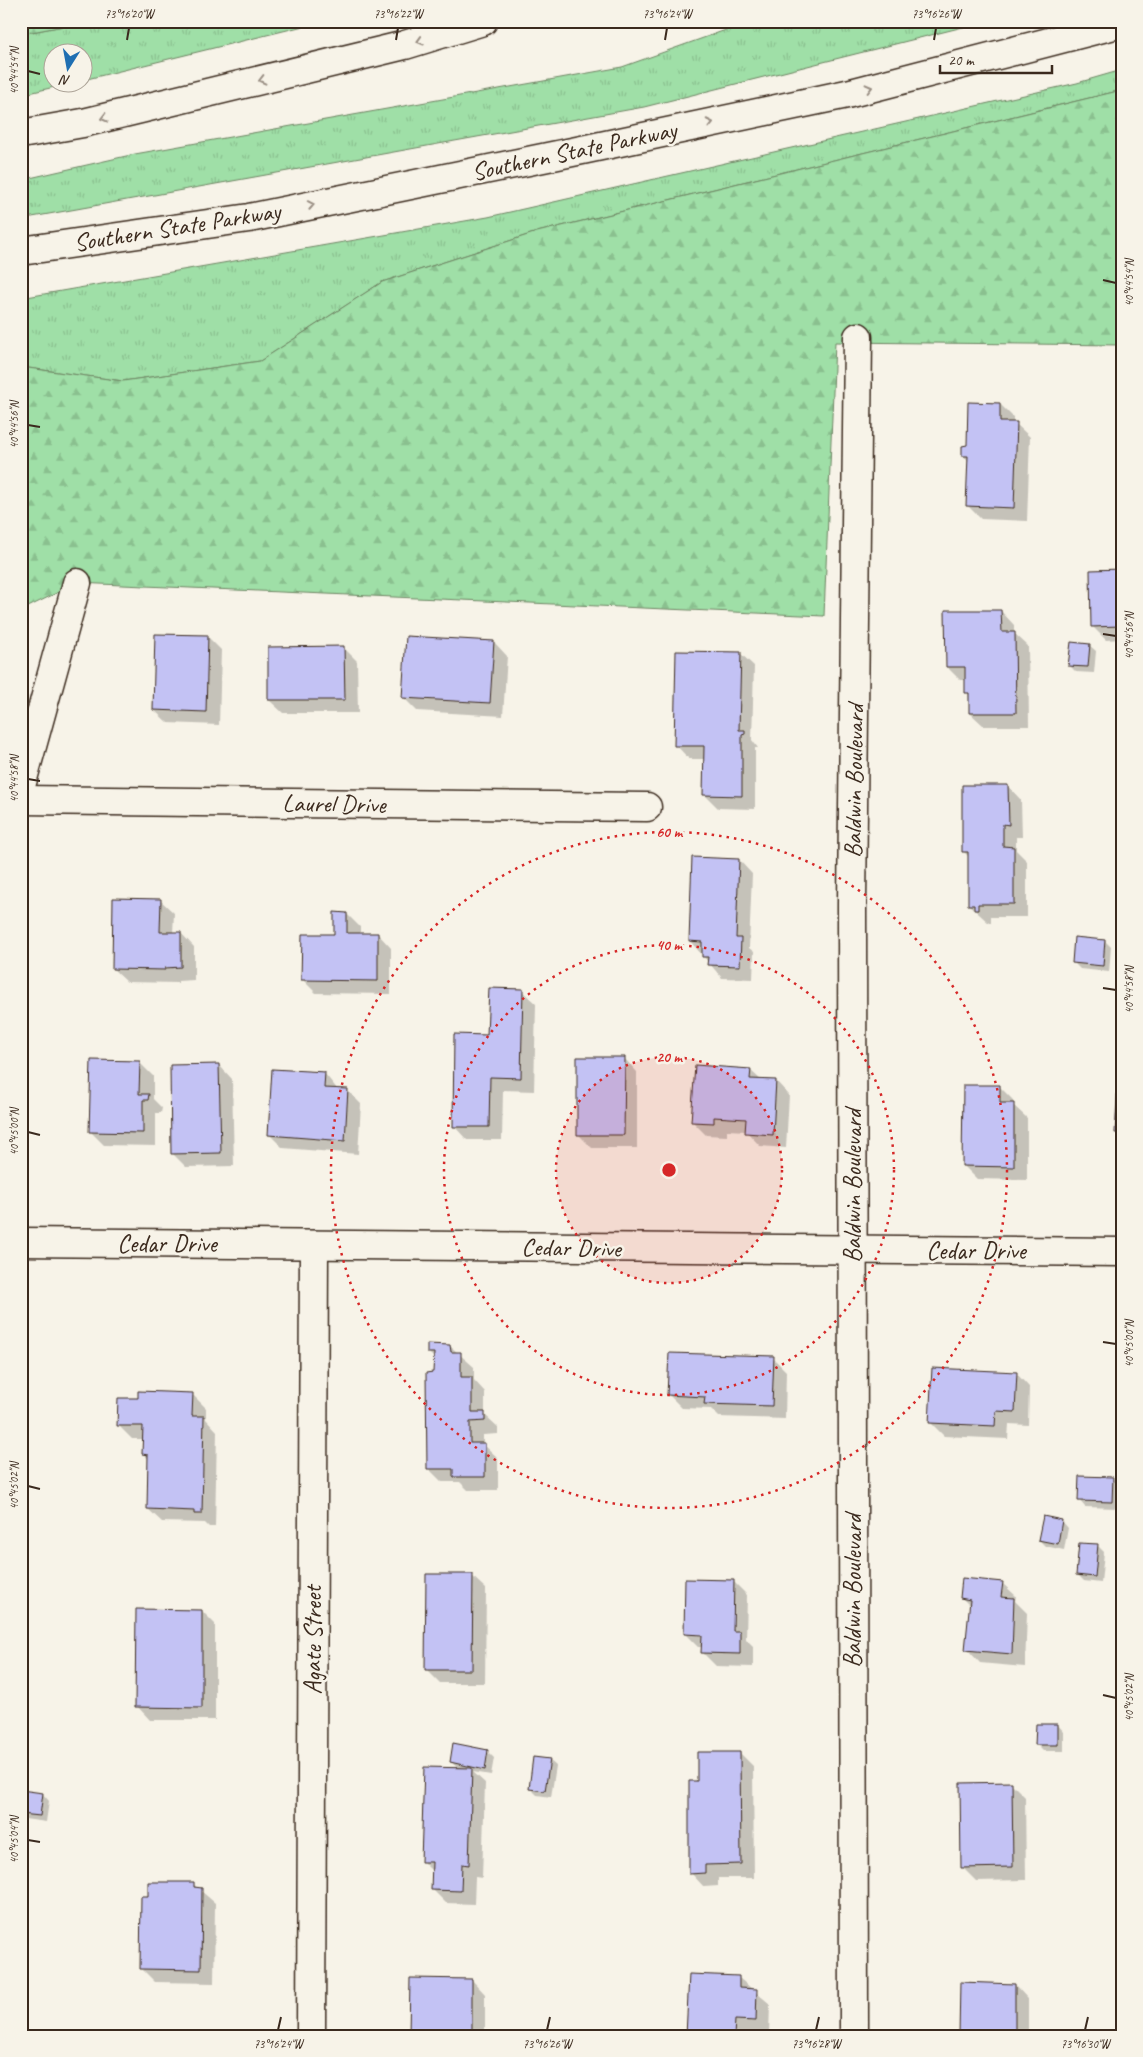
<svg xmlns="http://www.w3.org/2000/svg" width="1143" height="2057" font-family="Caveat,sans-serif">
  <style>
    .grass { fill: url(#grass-tufts); stroke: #6d8462 }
    .forest { fill: url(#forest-firs); stroke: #6d8462 }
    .shadow { fill: #0003 }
    .building { fill: #c3c2f4; stroke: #3b2a1e }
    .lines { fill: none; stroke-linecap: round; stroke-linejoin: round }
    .minor-casing { stroke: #3b2a1e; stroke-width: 31 }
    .motorway-casing { stroke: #3b2a1e; stroke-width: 31 }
    .minor { stroke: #f7f3e8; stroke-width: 28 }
    .motorway { stroke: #f7f3e8; stroke-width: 28 }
    .oneway { stroke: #998e83 }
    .ticks { fill: none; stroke: #3b2a1e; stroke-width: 2 }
    .ring { fill: none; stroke: #d62828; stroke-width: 2.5; stroke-dasharray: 2.5 5 }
    .labels { text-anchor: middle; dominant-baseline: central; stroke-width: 5; stroke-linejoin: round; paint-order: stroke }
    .street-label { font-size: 25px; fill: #3b2a1e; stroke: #f7f3e8 }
    .centre { fill: #d62828; stroke: #f7f3e8; stroke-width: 2.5 }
    .ring-label { font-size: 15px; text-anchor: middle; font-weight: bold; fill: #d62828; stroke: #f7f3e8; stroke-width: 5; stroke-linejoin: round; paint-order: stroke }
    .neatline { fill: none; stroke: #3b2a1e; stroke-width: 2 }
    .ticks-label { font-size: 12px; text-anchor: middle; fill: #3b2a1e }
  </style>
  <defs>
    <pattern id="grass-tufts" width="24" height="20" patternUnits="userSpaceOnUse" patternTransform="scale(1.25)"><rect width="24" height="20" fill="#9fdfa7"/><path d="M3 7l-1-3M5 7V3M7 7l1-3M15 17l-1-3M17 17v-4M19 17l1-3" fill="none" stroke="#8ac08f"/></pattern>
    <pattern id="forest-firs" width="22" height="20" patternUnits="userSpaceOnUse" patternTransform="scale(1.25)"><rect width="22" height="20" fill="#9fdfa7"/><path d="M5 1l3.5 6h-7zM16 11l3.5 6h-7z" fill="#8ac08f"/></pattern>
  </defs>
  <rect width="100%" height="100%" fill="#f7f3e8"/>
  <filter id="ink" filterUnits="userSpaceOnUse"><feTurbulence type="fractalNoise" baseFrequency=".02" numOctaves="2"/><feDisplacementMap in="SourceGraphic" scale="10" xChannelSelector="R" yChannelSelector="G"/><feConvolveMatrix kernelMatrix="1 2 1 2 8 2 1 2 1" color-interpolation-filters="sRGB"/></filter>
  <g filter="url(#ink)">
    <!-- grass -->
    <g class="grass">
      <path d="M90,21H324L83,80L82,52H52V82L71,83L21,95V34Z"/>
      <path d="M751,21H987L644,107L21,219V180L135,154L622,67Z"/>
      <path d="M1122,70V90L537,232L382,282L260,361L123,381L21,367V298L488,217L1077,83Z"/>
    </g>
    <!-- forest -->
    <g class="forest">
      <path d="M21,21H90L21,34Z"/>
      <path d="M1122,90V345L835,342L824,616L77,583L26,608L21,625V367L123,381L260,361L382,282L537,232Z"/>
    </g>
    <!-- shadow -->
    <g class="shadow">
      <path d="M1000,404L1013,417V424H1016L1030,437L1027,521L981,519L968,506L969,462L963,456Z"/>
      <path d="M1122,571V639L1106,640L1092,626Z"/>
      <path d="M1001,611L1014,625V633L1028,646L1029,726H984L970,713L967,680H960L947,667Z"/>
      <path d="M207,636L221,650L219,725L168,723L154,710Z"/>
      <path d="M494,642L507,656L503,716L417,711L403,697Z"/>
      <path d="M1089,645L1096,651L1094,673L1076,672L1070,666Z"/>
      <path d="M344,648L357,661L358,713H283L269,700Z"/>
      <path d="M740,653L754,666L752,740L758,748H755V809L718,808L705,795V759H689L676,745Z"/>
      <path d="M1008,786L1021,800L1022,837H1016V850L1027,861V917H991V923H989L969,905V857L963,851Z"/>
      <path d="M739,860L752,874L749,948L754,952L753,979L722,978L690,941Z"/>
      <path d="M160,900L174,913L173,933H181L194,947V980L178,981V983L127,982L113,969Z"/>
      <path d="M347,914L360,927V934H378L391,948V994L316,993L303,980L335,935Z"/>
      <path d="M1105,941L1111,947L1109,972L1080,969L1074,963Z"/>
      <path d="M522,991L536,1004L534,1091L503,1090L502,1140H467L454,1126L489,1036Z"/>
      <path d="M624,1058L637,1072V1148H592L578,1134Z"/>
      <path d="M140,1063L153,1076V1099L162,1108L161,1113H156V1146L104,1145L90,1131Z"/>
      <path d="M219,1065L232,1079L234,1166L186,1167L172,1153Z"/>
      <path d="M750,1070L761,1080L776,1081L789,1095L786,1148L760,1146L746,1131L727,1130V1136L706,1135L692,1121Z"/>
      <path d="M325,1074L338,1090H347L361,1104L358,1154L283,1148L270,1135Z"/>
      <path d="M1000,1087L1013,1100V1105L1027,1118V1180L977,1179L964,1166Z"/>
      <path d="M450,1346L474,1367V1380L485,1392V1415L498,1427V1434L483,1435V1444L498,1458V1490H468L460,1482H442L428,1468L435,1359L428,1352Z"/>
      <path d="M773,1358L786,1371L785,1419L719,1417L711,1409L682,1408L668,1394Z"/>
      <path d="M1016,1373L1029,1387L1028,1425L1009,1424L1008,1439L944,1436L930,1422Z"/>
      <path d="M192,1394L206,1408V1419L217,1431L215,1527H209L205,1523L162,1522L148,1509L149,1460L143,1453L144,1439H132L118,1425L139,1400Z"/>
      <path d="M1113,1478L1119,1485L1118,1508L1085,1507L1079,1500Z"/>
      <path d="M1062,1521L1068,1528L1064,1550L1045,1546L1039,1540Z"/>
      <path d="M1097,1545L1104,1552L1101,1583L1084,1581L1078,1575Z"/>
      <path d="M472,1576L486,1589L485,1683H440L427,1670Z"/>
      <path d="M733,1581L747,1595L746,1639L753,1646V1667L716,1666L703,1653V1647H698L685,1634Z"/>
      <path d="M1002,1583L1016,1596L1015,1601L1027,1613L1025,1667L980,1663L967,1649L970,1606L961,1597Z"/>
      <path d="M202,1611L215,1624V1720H150L137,1706Z"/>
      <path d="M1058,1725L1064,1732V1751H1043L1037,1745Z"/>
      <path d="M488,1752L494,1758L491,1775L473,1772L485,1783L482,1878L475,1877L474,1904L446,1903L432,1889L433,1872L423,1862L459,1769L451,1762Z"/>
      <path d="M740,1753L753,1766L754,1878H718V1886L704,1887L691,1873L698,1782Z"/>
      <path d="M549,1760L556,1766L551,1797L537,1795L530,1788Z"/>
      <path d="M1012,1784L1025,1797L1026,1880L976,1881L962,1867Z"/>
      <path d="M43,1794L49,1801L46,1822L25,1819L21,1815V1797Z"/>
      <path d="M193,1884L215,1903L214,1983L155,1982L141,1968L149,1898Z"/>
      <path d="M739,1978L770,2004L769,2034L748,2033V2036H687Z"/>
      <path d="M472,1980L485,1994V2036H410Z"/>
      <path d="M1015,1985L1028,1999V2036H960Z"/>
    </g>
    <!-- building -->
    <g class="building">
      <path d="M968,402L1000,403V422H1017L1014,508L966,506L968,456H962V446L967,445Z"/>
      <path d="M1122,569V680L1121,626L1091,627L1090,570Z"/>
      <path d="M945,610H1001L1002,632H1015L1016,713H969V693H965V667H946Z"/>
      <path d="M155,634L208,635L206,712L153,710Z"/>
      <path d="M406,636L494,641L490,703L402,698Z"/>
      <path d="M1071,642L1090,644L1088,667L1068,666Z"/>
      <path d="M344,646L345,700H268V647Z"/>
      <path d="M676,651L741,652L739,730H745V734L742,735V796L703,795L704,746H674Z"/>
      <path d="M962,785H1008L1009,825L1003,824V846L1014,847V904H978V910H974V905H968V852H962Z"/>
      <path d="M692,857L739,859L736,938H741L740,966L707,965L708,957H702V942L689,941Z"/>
      <path d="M113,898L161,899L160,932H181V967L165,968V970L112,969Z"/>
      <path d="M334,912L347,913V933H378V981L301,980L302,934H334Z"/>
      <path d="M1074,937L1105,940L1103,966L1072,963Z"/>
      <path d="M1120,967H1122V1014H1118Z"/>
      <path d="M489,988L523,989L521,1078L490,1077L489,1127H453L454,1034L487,1035Z"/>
      <path d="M577,1057H625L624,1135H577Z"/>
      <path d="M91,1060L140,1061L139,1094H149L148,1100H143V1133L89,1132Z"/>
      <path d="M219,1064L221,1153L171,1154L170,1065Z"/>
      <path d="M695,1065L751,1069L750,1079L776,1080L773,1135L745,1133L746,1119L714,1117V1123L691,1122Z"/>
      <path d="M272,1069L325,1072L324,1088L348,1089L345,1141L268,1135Z"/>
      <path d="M1118,1080H1122V1133H1115Z"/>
      <path d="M963,1085H1000V1103H1014V1167L962,1166Z"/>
      <path d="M427,1344L450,1345L451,1352H461V1377H472V1412H485V1421L470,1422V1443H485V1477H453V1469H427L426,1373L433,1372L434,1353H427Z"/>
      <path d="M669,1353L774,1356L772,1406L704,1404L705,1397L667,1395Z"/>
      <path d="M932,1368L1017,1372L1015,1412L996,1411L995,1426L929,1423Z"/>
      <path d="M1121,1370H1122V1422L1118,1421Z"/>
      <path d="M138,1391L193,1393L192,1416H204L202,1514H194V1511L147,1509L148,1455L142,1454L143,1426H117L118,1398H138Z"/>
      <path d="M1079,1476L1113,1477L1112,1502L1078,1501Z"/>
      <path d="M1043,1516L1062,1520L1058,1544L1038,1540Z"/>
      <path d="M1079,1543L1098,1544L1095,1577L1076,1575Z"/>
      <path d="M426,1574H473L472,1670H425Z"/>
      <path d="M962,1578L1003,1582L1001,1597L1014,1598L1012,1654L965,1650L970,1600L960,1598Z"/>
      <path d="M685,1579L734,1580L733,1631H740V1654L701,1653L702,1635L684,1634Z"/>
      <path d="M1122,1581V1637H1119Z"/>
      <path d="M136,1609L202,1610V1708L135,1707Z"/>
      <path d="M1036,1724H1058V1745H1035Z"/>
      <path d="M453,1743L488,1750L485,1770L450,1762Z"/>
      <path d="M697,1752H740L741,1864L705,1865V1873L689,1874V1781H697Z"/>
      <path d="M533,1757L550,1759L545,1791L529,1789Z"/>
      <path d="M424,1767L472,1768L469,1865L462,1864L461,1891L431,1890L432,1862H421Z"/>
      <path d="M1012,1782L1013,1867L961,1868L960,1783Z"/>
      <rect x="1120" y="1782" width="2" height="68"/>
      <path d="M21,1790L43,1793L40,1816L21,1814Z"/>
      <path d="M148,1882H194V1887L202,1888L201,1970L140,1969L141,1896H148Z"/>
      <path d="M689,1974L739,1976V1988L757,1989L756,2021L735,2020L734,2036H686Z"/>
      <path d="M410,1978L472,1979V2036H409Z"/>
      <path d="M960,1982L1015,1984V2036H959Z"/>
      <path d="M1118,1990H1122V2036H1117Z"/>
    </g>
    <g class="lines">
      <defs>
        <g id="minor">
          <path d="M21,786L77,583"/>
          <path d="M21,800L647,807"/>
          <path d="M21,1242L1122,1252"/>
          <path d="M311,2036L314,1245"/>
          <path d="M854,2036L852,904L858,337"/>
        </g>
        <g id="motorway">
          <path d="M21,134L83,123L405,45L483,21"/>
          <path d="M21,251L249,218L582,150L847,94L1122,23"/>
        </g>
      </defs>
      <!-- minor casing -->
      <use href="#minor" class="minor-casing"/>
      <!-- motorway casing -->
      <use href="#motorway" class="motorway-casing"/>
      <!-- minor -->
      <use href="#minor" class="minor"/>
      <!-- motorway -->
      <use href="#motorway" class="motorway"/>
    </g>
    <!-- one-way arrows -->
    <defs><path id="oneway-chevron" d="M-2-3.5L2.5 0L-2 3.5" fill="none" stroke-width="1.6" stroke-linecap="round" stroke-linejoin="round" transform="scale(1.25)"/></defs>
    <g class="oneway">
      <use href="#oneway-chevron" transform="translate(420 41) rotate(163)"/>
      <use href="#oneway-chevron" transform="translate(262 80) rotate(166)"/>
      <use href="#oneway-chevron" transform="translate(869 88) rotate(-14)"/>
      <use href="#oneway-chevron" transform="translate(104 118) rotate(166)"/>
      <use href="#oneway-chevron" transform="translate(710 123) rotate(-12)"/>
      <use href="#oneway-chevron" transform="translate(311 205) rotate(-11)"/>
    </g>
  </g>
  <!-- ticks -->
  <path class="ticks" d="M127,40L129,28M396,40L398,28M665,40L667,28M934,40L936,28M28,71L40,74M1103,280L1116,283M28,425L40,427M1103,634L1116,636M28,779L40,781M1103,988L1116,990M28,1132L40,1135M1103,1342L1116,1344M28,1486L40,1489M1103,1695L1116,1698M28,1840L40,1842M278,2030L281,2017M547,2030L550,2017M816,2030L819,2017M1085,2030L1088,2017"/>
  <!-- distance rings -->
  <circle cx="669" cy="1170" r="113" fill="#d62828" fill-opacity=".12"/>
  <g class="ring">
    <circle cx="669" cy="1170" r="113"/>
    <circle cx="669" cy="1170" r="225"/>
    <circle cx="669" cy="1170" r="338"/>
  </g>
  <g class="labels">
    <!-- street labels -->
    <g class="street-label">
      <text transform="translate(574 151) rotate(-12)">Southern State Parkway</text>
      <text transform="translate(177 227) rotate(-9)">Southern State Parkway</text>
      <text transform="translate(854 781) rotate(-89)">Baldwin Boulevard</text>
      <text transform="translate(334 804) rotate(1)">Laurel Drive</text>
      <text transform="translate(853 1186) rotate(-90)">Baldwin Boulevard</text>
      <text x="167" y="1244">Cedar Drive</text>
      <text transform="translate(571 1248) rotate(1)">Cedar Drive</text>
      <text x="976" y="1251">Cedar Drive</text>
      <text transform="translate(853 1591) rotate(-90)">Baldwin Boulevard</text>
      <text transform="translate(313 1640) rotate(-90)">Agate Street</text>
    </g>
  </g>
  <circle cx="669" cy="1170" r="8" class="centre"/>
  <g class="ring-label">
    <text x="669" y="837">60 m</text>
    <text x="669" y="950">40 m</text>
    <text x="669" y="1062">20 m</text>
  </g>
  <!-- margin -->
  <rect width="1143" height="2057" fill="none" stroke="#f7f3e8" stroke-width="55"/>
  <!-- north arrow -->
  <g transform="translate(68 68) rotate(191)"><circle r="24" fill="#f7f3e8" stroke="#aca397"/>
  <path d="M0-4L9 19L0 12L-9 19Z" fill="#1f6fb2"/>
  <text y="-8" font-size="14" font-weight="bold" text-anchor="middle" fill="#3b2a1e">N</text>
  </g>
  <!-- scale -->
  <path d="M940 65v8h112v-8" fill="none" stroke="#3b2a1e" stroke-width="2.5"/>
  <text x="948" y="65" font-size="15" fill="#3b2a1e" stroke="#f7f3e8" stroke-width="4" paint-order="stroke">20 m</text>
  <rect x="28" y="28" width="1088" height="2002" class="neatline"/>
  <g class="ticks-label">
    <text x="129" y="18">73°16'20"W</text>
    <text x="398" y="18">73°16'22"W</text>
    <text x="667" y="18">73°16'24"W</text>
    <text x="936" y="18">73°16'26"W</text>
    <text transform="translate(14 71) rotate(-90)" y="4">40°44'54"N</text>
    <text transform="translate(1129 283) rotate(-90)" y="4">40°44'54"N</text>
    <text transform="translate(14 425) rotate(-90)" y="4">40°44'56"N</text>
    <text transform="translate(1129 636) rotate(-90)" y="4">40°44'56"N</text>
    <text transform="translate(14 779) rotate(-90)" y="4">40°44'58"N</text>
    <text transform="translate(1129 990) rotate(-90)" y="4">40°44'58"N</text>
    <text transform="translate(14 1132) rotate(-90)" y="4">40°45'00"N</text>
    <text transform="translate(1129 1344) rotate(-90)" y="4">40°45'00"N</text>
    <text transform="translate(14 1486) rotate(-90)" y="4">40°45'02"N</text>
    <text transform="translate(1129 1698) rotate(-90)" y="4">40°45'02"N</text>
    <text transform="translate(14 1840) rotate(-90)" y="4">40°45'04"N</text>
    <text x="278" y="2048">73°16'24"W</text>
    <text x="547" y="2048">73°16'26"W</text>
    <text x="816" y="2048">73°16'28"W</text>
    <text x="1085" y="2048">73°16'30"W</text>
  </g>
</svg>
